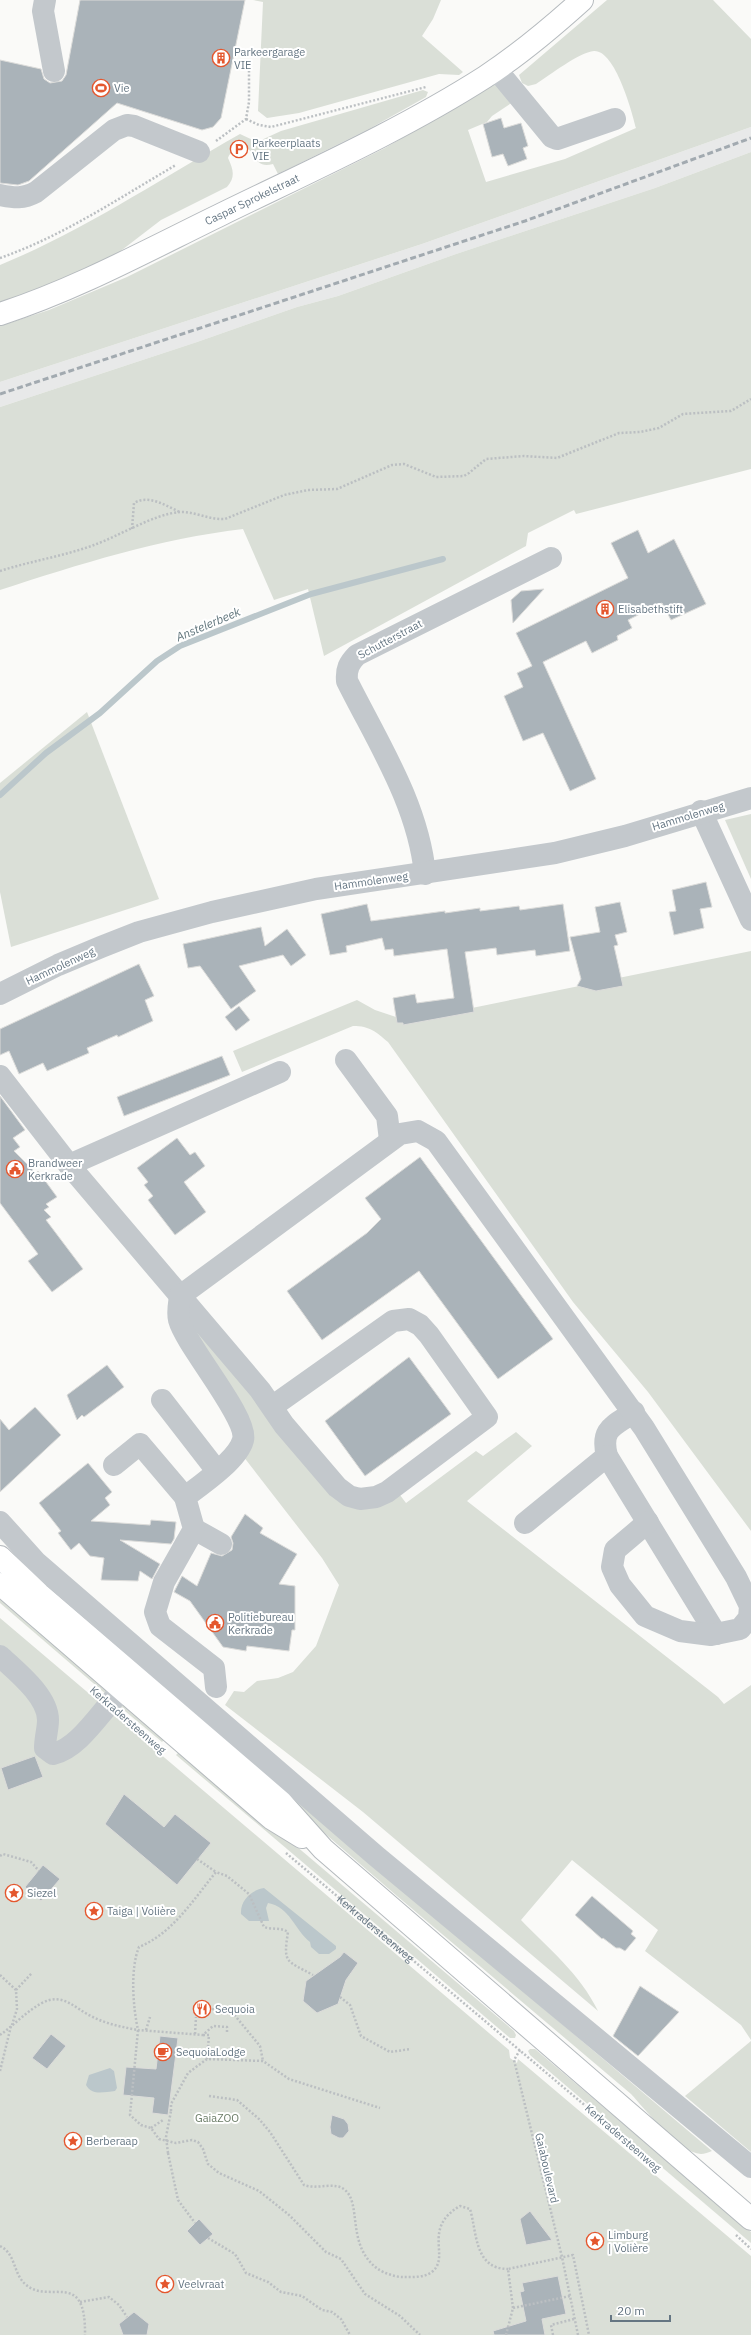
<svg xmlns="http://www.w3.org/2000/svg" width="751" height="2335" font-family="'IBM Plex Sans',sans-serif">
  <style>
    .built { fill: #e8e9e9 }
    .green { fill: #dadfd7 }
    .water { fill: #bbc7cb }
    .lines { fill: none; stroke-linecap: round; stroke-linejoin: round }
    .stream { stroke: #bbc7cb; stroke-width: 6 }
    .building { fill: #aab3b9; stroke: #dcdcda }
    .major-casing { stroke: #b5babe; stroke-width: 24 }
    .path { stroke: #bbbfc2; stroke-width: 2.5; stroke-dasharray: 2 2; stroke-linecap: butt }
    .minor { stroke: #c3c8cc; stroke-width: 22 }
    .major { stroke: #fff; stroke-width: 22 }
    .rail { stroke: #a2aab0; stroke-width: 3; stroke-dasharray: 6 3; stroke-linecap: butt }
    .path-bridge { stroke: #bbbfc2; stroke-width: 2.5; stroke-dasharray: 2 2; stroke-linecap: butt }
    .labels { text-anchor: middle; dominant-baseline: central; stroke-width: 4; stroke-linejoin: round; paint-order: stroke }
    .poi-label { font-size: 11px; fill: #657683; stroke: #fff; text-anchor: start }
    .street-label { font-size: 11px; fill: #657683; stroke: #fff }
    .park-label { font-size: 11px; fill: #687a64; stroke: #fff }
    .water-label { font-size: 12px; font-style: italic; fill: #60757c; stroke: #fff }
  </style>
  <rect width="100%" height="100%" fill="#fafaf8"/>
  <!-- built -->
  <path class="built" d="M751,127V152L655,188L456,254L338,296L297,307L197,342L0,407V382L422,244Z"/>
  <!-- green -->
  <g class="green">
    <path d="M441,0L433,19L422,36L463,72L459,75L439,74L299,113L267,118L258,111L263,2L253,0Z"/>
    <path d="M607,0H713L751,39V127L422,244L0,382V326L49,310L127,277L385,148L495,84L513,102L492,116L487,122L468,130L486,182L565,159L636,128C632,111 615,50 594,51C579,52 549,76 536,84L528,86L522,83L519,75Z"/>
    <path d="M423,90L428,92L426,97L369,129L278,174L273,164C257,168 256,158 248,148C241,146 230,151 228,158C233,169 236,177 227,187L161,220L118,253L51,285L0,302V265C85,230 160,179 240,134L257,142L281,131Z"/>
    <path d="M751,152V469L576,514L574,510L528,533L526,546L324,656L308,589L274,600L243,529C159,539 80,564 0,590V407L197,342L297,307L338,296L456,254L655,188Z"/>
    <path d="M87,712L159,899L11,947L0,892V783Z"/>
    <path d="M751,814V879L725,820Z"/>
    <path d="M751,951V1531L648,1392L573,1302L388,1042C376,1032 370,1026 353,1026L242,1072L233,1051L357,1000L375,1010L408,1021Z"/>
    <path d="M186,1318L332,1488L397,1491L406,1503L476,1451L483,1456L516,1432L532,1446L467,1501L718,1697L724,1704L751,1685V2040L741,2025L645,1951L658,1930L572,1860L521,1920C549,1949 580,1974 598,2011L363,1812L225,1705L234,1691L244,1692L257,1681L278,1678L293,1672L316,1646L339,1585L322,1558L243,1456Z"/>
    <path d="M0,1592L112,1689L107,1695L0,1603Z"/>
    <path d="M0,1618L509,2050L510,2058L517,2063L518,2059L751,2256V2335H0Z"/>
    <path d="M125,1701L167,1737L162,1742L119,1706Z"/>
    <path d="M205,1722L712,2151C709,2152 704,2154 701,2154C679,2153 646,2110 631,2094L397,1896L202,1727Z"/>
    <path d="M182,1749L514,2031L516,2035L515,2038H510L176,1755Z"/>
    <path d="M751,2041V2152L685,2096Z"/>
    <path d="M530,2049H535L751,2232V2243L530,2055L528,2051Z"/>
  </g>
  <!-- water -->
  <g class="water">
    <path d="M264,1888L336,1946V1949L329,1954H319L311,1947L310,1942C294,1929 290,1907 268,1903L266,1908L269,1921H249L241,1914C240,1900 252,1890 264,1888Z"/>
    <path d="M110,2068L114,2071L117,2088L115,2091C104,2092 92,2096 86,2085L89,2075Z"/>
  </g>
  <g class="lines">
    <!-- stream -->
    <path class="stream" d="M0,795L46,753L100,713L157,661L180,646L311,594L443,559"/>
  </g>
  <!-- building -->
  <g class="building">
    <path d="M80,0H245L221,118L213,127L202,130L117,103L29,181L18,185L0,183V60L41,69L44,79L50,83L62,81L66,75Z"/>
    <path d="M501,118L504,128L521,123L528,146L523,148L527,159L508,166L503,154L492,157L483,124Z"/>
    <path d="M638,530L648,553L674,539L706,604L671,620L662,603L628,620L632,628L617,636L618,640L592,653L586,641L543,662L596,779L570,791L543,733L523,741L504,696L523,687L517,673L532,666L516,633L628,578L611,543Z"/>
    <path d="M544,589L513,623L511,600L521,591Z"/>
    <path d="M706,882L712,907L700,909L704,928L674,935L669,912L676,911L672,890Z"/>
    <path d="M620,902L627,932L615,935L618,945L614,946L623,986L596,991L577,986L581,979L570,937L600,932L595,907Z"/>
    <path d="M367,904L371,921L445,911V913L480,908V911L519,906L520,910L563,904L570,951L536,956L535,950L497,955L496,948L465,952L474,1012L403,1025V1023H397L393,998L415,994L417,1003L454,998L447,949L394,956L393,949L385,950L382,938L346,946L347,952L330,955L321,914Z"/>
    <path d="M261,927L265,946L287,929L306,955L291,966L283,955L239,966L256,991L231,1009L200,966L188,968L183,944Z"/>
    <path d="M139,964L154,996L145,1000L153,1021L118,1037L117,1035L87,1048L89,1053L47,1071L43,1063L19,1074L9,1051L0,1055V1029Z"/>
    <path d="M239,1006L250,1020L236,1031L225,1017Z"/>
    <path d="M222,1056L230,1075L124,1116L117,1097Z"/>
    <path d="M0,1096L25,1130L13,1138L20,1147L14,1151L36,1173L38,1171L57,1197L46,1204L49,1207L44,1210L51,1217L46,1220L83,1269L52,1292L28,1261L38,1254L0,1203Z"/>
    <path d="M177,1138L190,1155L195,1152L205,1166L184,1182L206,1212L175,1235L148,1200L153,1196L144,1185L148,1182L137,1168Z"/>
    <path d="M420,1157L553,1339L498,1379L419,1271L322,1340L287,1291L367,1233L381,1219L365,1198Z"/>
    <path d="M409,1357L451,1414L365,1476L325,1421Z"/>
    <path d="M107,1365L124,1387L84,1417L82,1415L77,1420L67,1395Z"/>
    <path d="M35,1407L61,1435L0,1492V1419L9,1430Z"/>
    <path d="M88,1463L112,1492L105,1498L110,1505L91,1521L150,1525L151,1520L176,1522L174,1539L171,1544L120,1540L160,1564L152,1579L140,1571L138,1581L101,1580L104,1558L90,1556L79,1543L71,1550L58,1533L61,1531L39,1503Z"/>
    <path d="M245,1514L263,1528L260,1533L297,1554L279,1584L295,1586V1630H292L289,1651L247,1646L246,1651L223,1647L190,1601L174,1592L182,1576L197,1586L211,1553L222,1556L232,1550L233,1543L231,1537Z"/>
    <path d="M35,1756L43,1777L8,1790L1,1768Z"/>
    <path d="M124,1794L164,1827L175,1814L211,1843L177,1885L105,1824Z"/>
    <path d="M43,1865L60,1879L41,1901L25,1887Z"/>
    <path d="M592,1896L633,1931L631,1934L636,1938L625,1951L620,1948H616L603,1938L602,1939L575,1915Z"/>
    <path d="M344,1952L358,1963L346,1980L338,2004L317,2013L303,2001L306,1981L340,1957Z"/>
    <path d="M640,1986L679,2012L638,2056L613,2036Z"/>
    <path d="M51,2034L66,2046L47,2069L32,2058Z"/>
    <path d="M160,2036L178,2038L168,2115L152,2113L154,2098L123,2095L126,2067L156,2069Z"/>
    <path d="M332,2115L344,2119L348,2124L349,2131L343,2138H339L331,2134L330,2127Z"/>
    <path d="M530,2211L552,2240L526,2245L520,2219Z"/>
    <path d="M199,2219L213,2234L200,2245L187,2231Z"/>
    <path d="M558,2276L566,2314L542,2319L545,2335H494L493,2331L526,2321L520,2292L524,2291L522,2283Z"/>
    <path d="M134,2312L149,2324L147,2335H123L119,2324Z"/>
  </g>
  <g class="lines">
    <defs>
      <g id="major">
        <path id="s2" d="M0,314C77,289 150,249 222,214C310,171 402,130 485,77C520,54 551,28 582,0"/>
        <path d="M0,1557L39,1594L281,1802L323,1849L751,2219"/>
        <path d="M0,1584L271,1818L302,1837"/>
      </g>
    </defs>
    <!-- major casing -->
    <use href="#major" class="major-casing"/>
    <!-- path -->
    <g class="path">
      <path d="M246,119L259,125L271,127L426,87"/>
      <path d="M216,141L246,119L249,102V63"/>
      <path d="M0,258C63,236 119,198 176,165"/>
      <path d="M132,529L134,503C149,494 166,506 180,512"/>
      <path d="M0,571C31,561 64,556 94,545C119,536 154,514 180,512C193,511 209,520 225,519L284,495L308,490L337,489L392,465L404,464L436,477L464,476L469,473L486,459L524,456L557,458L619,433L640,432L659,428L683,414L731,411L751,399"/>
      <path id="s1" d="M286,1853L588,2108"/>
      <path d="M0,1856L3,1854L31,1862L39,1871"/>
      <path d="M197,1859L216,1872"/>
      <path d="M0,1975L16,1990L17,2009L12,2025"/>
      <path d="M16,1990L32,1973"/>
      <path d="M340,1997L350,2005L361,2036L390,2052L411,2049"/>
      <path d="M212,2009L232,2012L260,2046L263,2061"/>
      <path d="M146,2030L150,2017"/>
      <path d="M227,2032V2027L213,2026L203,2035L138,2030C133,2007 130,1969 139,1947C173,1933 193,1900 216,1872L227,1876L249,1894L264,1927C272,1930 281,1927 288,1932C283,1964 286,1960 313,1975"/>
      <path d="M195,2034L196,2017"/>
      <path d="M0,2035C14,2025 27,2011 42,2003C63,1992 74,2008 91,2016C106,2024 122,2027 138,2030L130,2115L141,2125L151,2128L159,2139L176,2143L192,2140L198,2142L203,2149L208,2164L219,2173L259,2191L288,2214L326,2252L341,2259L365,2294L400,2316L420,2335"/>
      <path d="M203,2035H209L207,2059"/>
      <path d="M520,2050L514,2060L562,2257L578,2335"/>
      <path d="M0,2071L11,2026"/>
      <path d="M209,2096L237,2100L259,2119L270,2132L304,2185C317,2190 335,2181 345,2190C362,2204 346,2246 378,2269C384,2273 395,2277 403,2277C413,2277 425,2278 433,2271C450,2256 422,2228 460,2206L470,2209C477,2232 474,2269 508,2269"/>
      <path d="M171,2111V2104L188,2073L207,2059L263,2061L289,2079L380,2108"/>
      <path d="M151,2128L163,2120"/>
      <path d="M168,2153L178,2200L195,2223"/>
      <path d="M736,2235L751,2249"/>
      <path d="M208,2238L235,2254L246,2273L268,2282L281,2292L302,2296L322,2310L332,2312L341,2319L350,2335"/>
      <path d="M0,2246C16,2254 13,2273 25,2284C49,2306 86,2267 85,2335"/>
      <path d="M80,2302L109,2297L119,2305L127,2317"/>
      <path d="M513,2308L508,2269L573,2255L589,2335"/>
      <path d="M506,2335L513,2308L570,2296"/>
      <path d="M553,2335L551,2325L574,2319"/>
    </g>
    <!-- minor -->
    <g class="minor">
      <path d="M45,0L43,11L54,71"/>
      <path d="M496,69L552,137L557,139L615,119"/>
      <path d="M0,195C15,198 23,199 36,192L114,130L127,125L134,126L199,152"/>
      <path d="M701,811L751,920"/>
      <path d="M425,874C418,804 378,743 347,681C346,669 349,663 357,655L551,558"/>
      <path d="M0,994L58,965L101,947L139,932L212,912L316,889L555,853L625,836L751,798"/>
      <path d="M346,1060L387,1116L390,1140"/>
      <path d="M0,1076L69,1165L260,1390L284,1425L337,1487L349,1496L360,1499L376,1497L387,1492L487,1417L429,1335L420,1325L409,1319L393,1321L273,1406"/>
      <path d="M69,1165L280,1072"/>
      <path d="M162,1400L217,1471"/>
      <path d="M634,1412C614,1426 600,1428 607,1456L716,1634"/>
      <path d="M114,1465L140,1444L185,1497"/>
      <path d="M0,1522L36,1562L376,1856L751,2167"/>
      <path d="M525,1523L607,1456"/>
      <path d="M194,1529L221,1544"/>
      <path d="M0,1656C16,1671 48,1696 48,1720C48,1729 45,1738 45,1748L53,1754C80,1748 102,1709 122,1690"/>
      <path d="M216,1687L214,1668L160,1626L155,1612L164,1582L194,1529L185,1497C201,1485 238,1460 243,1440C249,1418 186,1346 179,1320C177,1312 179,1304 180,1296L400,1134L418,1131L436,1141L644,1428L736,1577L750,1606L749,1618L740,1629L711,1635L680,1631L645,1616L620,1585L612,1567L615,1550L648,1522"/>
    </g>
    <!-- major -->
    <use href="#major" class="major"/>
    <!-- rail -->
    <path class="rail" d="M0,394L525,221L751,138"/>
    <!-- path-bridge -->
    <path class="path-bridge" d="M168,2153L166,2137L171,2111"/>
  </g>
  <!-- icons -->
  <defs>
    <symbol id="building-ring" viewBox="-11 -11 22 22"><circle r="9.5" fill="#fff" stroke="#e4572e" stroke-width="1.5"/><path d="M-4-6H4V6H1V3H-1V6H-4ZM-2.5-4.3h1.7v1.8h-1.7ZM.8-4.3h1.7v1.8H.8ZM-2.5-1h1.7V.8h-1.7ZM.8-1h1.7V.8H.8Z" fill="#e4572e"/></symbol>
    <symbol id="stadium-ring" viewBox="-11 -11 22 22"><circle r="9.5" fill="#fff" stroke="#e4572e" stroke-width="1.5"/><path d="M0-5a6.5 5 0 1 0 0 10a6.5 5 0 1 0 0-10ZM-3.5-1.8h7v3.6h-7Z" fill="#e4572e"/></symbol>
    <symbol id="parking-ring" viewBox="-11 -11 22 22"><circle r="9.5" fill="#fff" stroke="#e4572e" stroke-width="1.5"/><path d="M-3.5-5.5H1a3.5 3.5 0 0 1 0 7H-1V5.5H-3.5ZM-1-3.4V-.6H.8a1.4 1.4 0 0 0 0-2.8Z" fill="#e4572e"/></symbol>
    <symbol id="civic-ring" viewBox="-11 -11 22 22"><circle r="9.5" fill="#fff" stroke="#e4572e" stroke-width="1.5"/><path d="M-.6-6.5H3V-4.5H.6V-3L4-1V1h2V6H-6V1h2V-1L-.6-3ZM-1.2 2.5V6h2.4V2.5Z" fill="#e4572e"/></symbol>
    <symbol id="sight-ring" viewBox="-11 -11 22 22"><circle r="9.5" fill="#fff" stroke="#e4572e" stroke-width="1.5"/><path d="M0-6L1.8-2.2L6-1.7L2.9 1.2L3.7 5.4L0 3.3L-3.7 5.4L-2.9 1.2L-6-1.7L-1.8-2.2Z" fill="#e4572e"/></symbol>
    <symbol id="restaurant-ring" viewBox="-11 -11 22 22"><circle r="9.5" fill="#fff" stroke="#e4572e" stroke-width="1.5"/><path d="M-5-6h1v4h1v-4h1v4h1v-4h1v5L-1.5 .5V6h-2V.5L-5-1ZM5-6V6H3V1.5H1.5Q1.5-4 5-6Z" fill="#e4572e"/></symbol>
    <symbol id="cafe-ring" viewBox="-11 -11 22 22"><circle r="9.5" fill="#fff" stroke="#e4572e" stroke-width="1.5"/><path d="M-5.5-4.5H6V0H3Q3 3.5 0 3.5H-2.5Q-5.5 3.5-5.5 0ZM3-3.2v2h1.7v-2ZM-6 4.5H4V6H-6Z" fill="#e4572e"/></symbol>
  </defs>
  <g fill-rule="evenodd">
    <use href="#building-ring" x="211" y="48" width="20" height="20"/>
    <use href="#stadium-ring" x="91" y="78" width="20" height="20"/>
    <use href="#parking-ring" x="229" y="139" width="20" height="20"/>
    <use href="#building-ring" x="595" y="599" width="20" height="20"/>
    <use href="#civic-ring" x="5" y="1159" width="20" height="20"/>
    <use href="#civic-ring" x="205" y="1613" width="20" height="20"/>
    <use href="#sight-ring" x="4" y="1883" width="20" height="20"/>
    <use href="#sight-ring" x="84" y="1901" width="20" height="20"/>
    <use href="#restaurant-ring" x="192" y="1999" width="20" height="20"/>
    <use href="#cafe-ring" x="153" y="2042" width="20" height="20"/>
    <use href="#sight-ring" x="63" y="2131" width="20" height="20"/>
    <use href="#sight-ring" x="585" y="2231" width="20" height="20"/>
    <use href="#sight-ring" x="155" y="2274" width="20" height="20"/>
  </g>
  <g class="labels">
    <!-- poi labels -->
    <g class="poi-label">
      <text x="234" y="52">Parkeergarage<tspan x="234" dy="13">VIE</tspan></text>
      <text x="114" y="88">Vie</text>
      <text x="252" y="143">Parkeerplaats<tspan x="252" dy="13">VIE</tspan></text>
      <text x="618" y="609">Elisabethstift</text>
      <text x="28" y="1163">Brandweer<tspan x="28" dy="13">Kerkrade</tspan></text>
      <text x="228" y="1617">Politiebureau<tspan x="228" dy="13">Kerkrade</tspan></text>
      <text x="27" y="1893">Siezel</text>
      <text x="107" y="1911">Taiga | Volière</text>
      <text x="215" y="2009">Sequoia</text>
      <text x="176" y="2052">SequoiaLodge</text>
      <text x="86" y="2141">Berberaap</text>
      <text x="608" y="2235">Limburg<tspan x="608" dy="13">| Volière</tspan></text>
      <text x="178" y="2284">Veelvraat</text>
    </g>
    <!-- street labels -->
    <g class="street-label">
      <text stroke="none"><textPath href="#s2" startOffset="277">Caspar Sprokelstraat</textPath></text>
      <text transform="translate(390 639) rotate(-28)">Schutterstraat</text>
      <text transform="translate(688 816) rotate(-17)">Hammolenweg</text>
      <text transform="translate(371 881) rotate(-8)">Hammolenweg</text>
      <text transform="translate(60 966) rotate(-25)">Hammolenweg</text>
      <text transform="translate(128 1720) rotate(41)">Kerkradersteenweg</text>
      <text stroke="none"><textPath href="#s1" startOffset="117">Kerkradersteenweg</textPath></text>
      <text transform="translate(623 2138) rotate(41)">Kerkradersteenweg</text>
      <text transform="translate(547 2168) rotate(77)">Gaiaboulevard</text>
    </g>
    <!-- park labels -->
    <g class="park-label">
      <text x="217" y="2118">GaiaZOO</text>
    </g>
    <!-- water labels -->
    <g class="water-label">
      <text transform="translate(208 624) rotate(-23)">Anstelerbeek</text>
    </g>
  </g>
  <!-- scale -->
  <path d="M611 2315v6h59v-6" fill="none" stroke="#657683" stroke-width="2"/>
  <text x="617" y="2315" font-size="12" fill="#657683" stroke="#ffffff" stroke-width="3" paint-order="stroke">20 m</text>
</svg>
